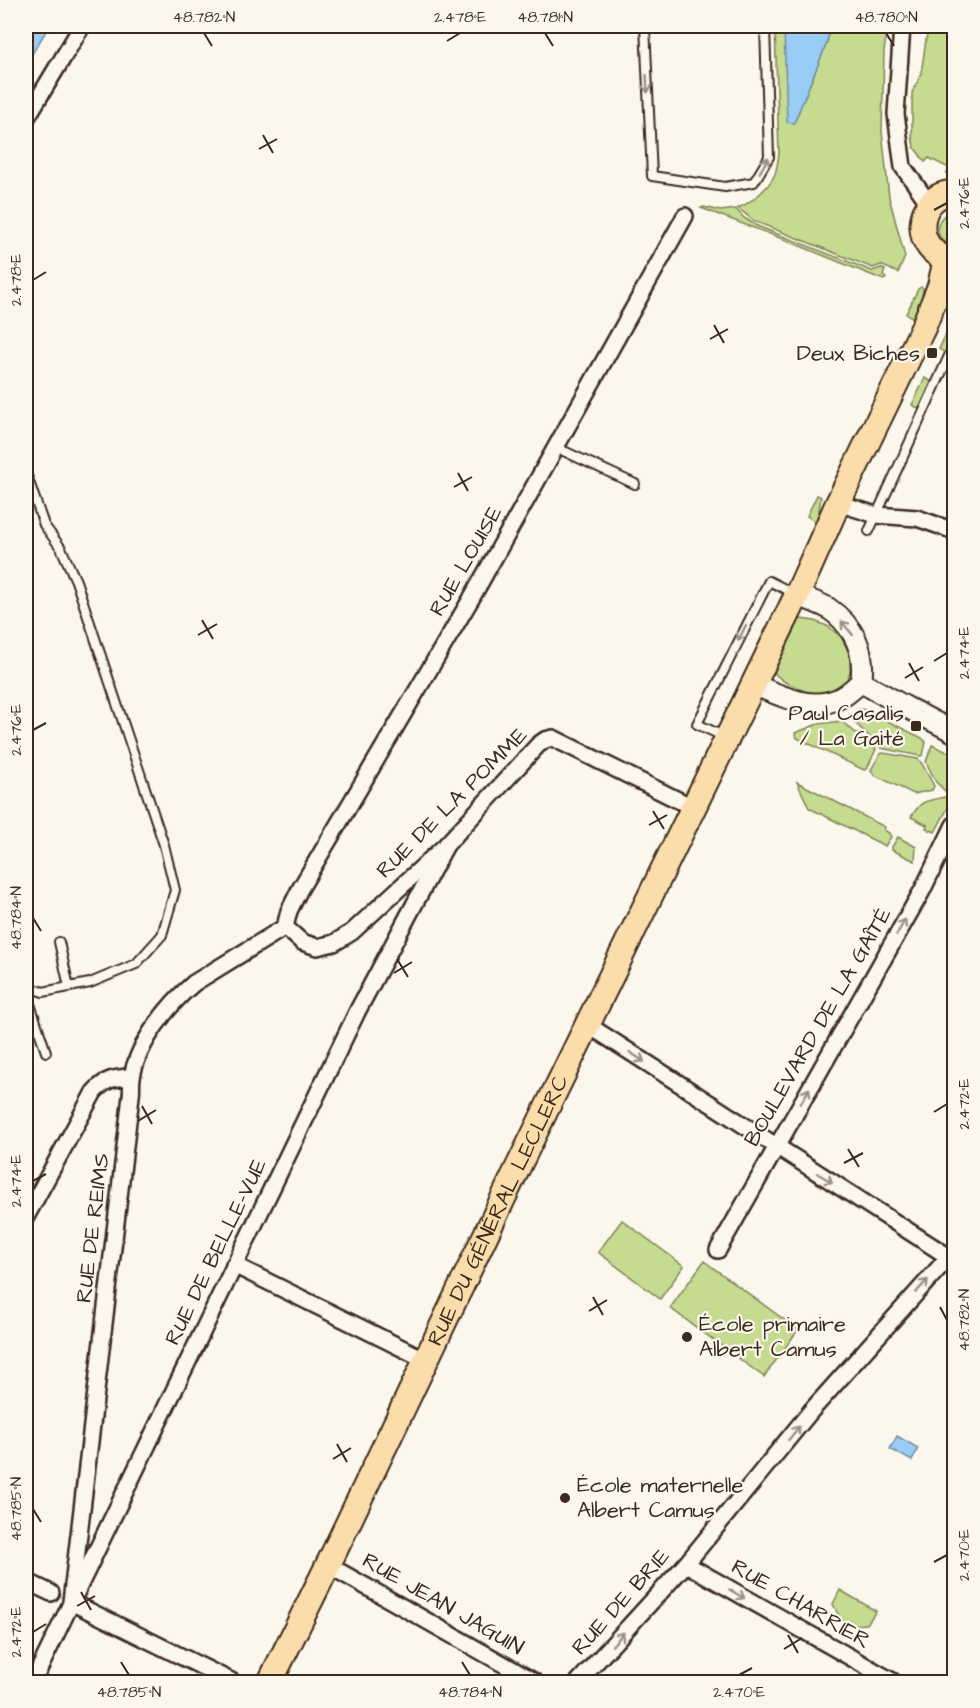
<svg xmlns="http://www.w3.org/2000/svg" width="980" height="1708" font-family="'Architects Daughter',sans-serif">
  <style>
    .green { fill: #c4db90; stroke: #808257; stroke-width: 1.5 }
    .water { fill: #99cdf6; stroke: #738ca0; stroke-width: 1.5 }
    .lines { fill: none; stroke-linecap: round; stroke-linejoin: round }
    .service-casing { stroke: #3b2a1e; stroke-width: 12 }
    .minor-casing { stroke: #3b2a1e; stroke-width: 20 }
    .tertiary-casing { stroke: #3b2a1e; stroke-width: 24 }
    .primary-casing { stroke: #3b2a1e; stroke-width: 28 }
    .service { stroke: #fbf7ec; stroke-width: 8 }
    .minor { stroke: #fbf7ec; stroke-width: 15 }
    .tertiary { stroke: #fbf7ec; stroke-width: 20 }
    .primary { stroke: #faddab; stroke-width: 24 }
    .oneway { stroke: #9b9085 }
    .ticks { fill: none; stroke: #3b2a1e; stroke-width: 2 }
    .poi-dot { fill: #3b2a1e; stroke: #fbf7ec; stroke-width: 2 }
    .labels { text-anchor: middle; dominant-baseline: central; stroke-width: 4.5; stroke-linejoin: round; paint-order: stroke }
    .poi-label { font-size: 22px; fill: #3b2a1e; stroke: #fbf7ec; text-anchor: end }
    .street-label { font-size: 22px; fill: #3b2a1e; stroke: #fbf7ec }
    .neatline { fill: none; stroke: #3b2a1e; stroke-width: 2 }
    .ticks-label { font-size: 15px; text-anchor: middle; fill: #3b2a1e }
  </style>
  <rect width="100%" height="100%" fill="#fbf7ec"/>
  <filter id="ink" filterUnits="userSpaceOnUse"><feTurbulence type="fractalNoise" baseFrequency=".0167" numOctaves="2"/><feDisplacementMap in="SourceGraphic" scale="12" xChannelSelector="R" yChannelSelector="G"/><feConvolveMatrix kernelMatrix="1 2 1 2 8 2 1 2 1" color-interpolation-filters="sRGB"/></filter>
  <g filter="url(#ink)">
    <!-- green -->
    <g class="green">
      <path d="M775,26H784L794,123L826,45L831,26H888L884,51L882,131L889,197L905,257L898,273L881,265L873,268L754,221L738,208C752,202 769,188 775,174C777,168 778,160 779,154Z"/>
      <path d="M928,26H954V170L947,173L949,168L929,158L925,162L914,147L912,136V93L921,74Z"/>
      <path d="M704,207L721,211L736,209L744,218L757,226L872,271L881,268L885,270L883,276L886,278L884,280L876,277L783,239L701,208Z"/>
      <path d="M954,210V246C932,241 933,216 954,210Z"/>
      <path d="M921,287L923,288V301L914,318L906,314L918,289Z"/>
      <path d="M954,317V334L945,353L939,349Z"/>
      <path d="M925,378L932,382L920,409L912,405Z"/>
      <path d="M817,495L821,497L818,518L816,522L807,516Z"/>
      <path d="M801,619L815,621L829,627L841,637L850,655V671L846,683L828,695H813L785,682L776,675L774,670L798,620Z"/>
      <path d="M860,709L865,710L922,738L926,742L923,755L920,756L881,748L850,718L854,712Z"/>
      <path d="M841,721L876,749L867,769L864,770L797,738L795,733L818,724Z"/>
      <path d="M932,745L954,755V790L946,792L936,782L926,762Z"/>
      <path d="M883,753L918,759L922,764L934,786L932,790L914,794L874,775L871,770L880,754Z"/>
      <path d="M797,782L885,827L884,830L889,833L891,837L885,846L809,808Z"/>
      <path d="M945,797L950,804L935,832L926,828L927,825L911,817C923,798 925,802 945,797Z"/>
      <path d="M898,837L916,847L915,861L892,850V847Z"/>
      <path d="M622,1220L684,1266L660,1299L598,1252Z"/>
      <path d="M704,1261L798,1330L764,1377L670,1308Z"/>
      <path d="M840,1590L876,1611L867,1624C844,1626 843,1625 833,1604Z"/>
    </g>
    <!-- water -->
    <g class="water">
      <path d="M26,26H49L26,64Z"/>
      <path d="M784,26H831L826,45L794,123L787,122Z"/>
      <path d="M897,1436L918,1448L912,1461L890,1449Z"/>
    </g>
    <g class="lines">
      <defs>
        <g id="service">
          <path d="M645,26L652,176L725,187L754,182L769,157L765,26"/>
          <path d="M555,447L635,484"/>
          <path d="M26,473L44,525L61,548L76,581L164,845L175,890L162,935L136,964L90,983L43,992L26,986"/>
          <path d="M869,531L954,345"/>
          <path d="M725,737L697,724L769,581L793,593"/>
          <path d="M59,942L69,987"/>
          <path d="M26,992L46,1052"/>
        </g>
        <g id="minor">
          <path d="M902,26L896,114L903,167L930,205"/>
          <path d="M26,119L82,26"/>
          <path d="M838,503L876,515L917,518L954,531"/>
          <path d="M285,927L289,911L300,889L471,599L685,216"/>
          <path d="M285,927L302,942L317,947L334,943L352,932L446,845L538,745L545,740L553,738L694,808"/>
          <path d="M588,1025L949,1257"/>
          <path d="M26,1217L94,1092C107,1078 114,1078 132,1077"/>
          <path d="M718,1250L922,891L954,825"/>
          <path d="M234,1265L426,1360"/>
          <path d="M686,1564L894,1682"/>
          <path d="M328,1565L535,1682"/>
          <path d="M26,1581L51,1593"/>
          <path d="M33,1682L358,1010L446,845"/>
          <path d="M233,1682L71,1602L131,1096C132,1090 131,1083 132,1077C138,1043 168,1005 194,983L285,927"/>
          <path d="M578,1682L686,1564L811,1411L954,1251"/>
        </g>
        <g id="tertiary">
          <path d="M861,682L904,706L954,732"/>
          <path d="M754,685C783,696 812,713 842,697C849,693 855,687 861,682C866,651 854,626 828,608C819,603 807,599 797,595"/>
        </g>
        <g id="primary">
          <path d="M954,193C916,192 908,254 954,260"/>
          <path id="s1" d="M270,1682L328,1565L520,1163L797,595L838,503L923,328L940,286L946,259"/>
        </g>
      </defs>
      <!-- service casing -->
      <use href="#service" class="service-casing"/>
      <!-- minor casing -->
      <use href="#minor" class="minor-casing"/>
      <!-- tertiary casing -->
      <use href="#tertiary" class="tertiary-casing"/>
      <!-- primary casing -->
      <use href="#primary" class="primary-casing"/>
      <!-- service -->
      <use href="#service" class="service"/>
      <!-- minor -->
      <use href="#minor" class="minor"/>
      <!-- tertiary -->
      <use href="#tertiary" class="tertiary"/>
      <!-- primary -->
      <use href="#primary" class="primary"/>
    </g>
    <!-- one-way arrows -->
    <defs><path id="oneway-shaft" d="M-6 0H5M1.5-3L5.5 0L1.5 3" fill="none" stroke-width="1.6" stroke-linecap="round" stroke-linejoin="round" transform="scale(1.5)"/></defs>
    <g class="oneway">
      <use href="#oneway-shaft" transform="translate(647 84) rotate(87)"/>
      <use href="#oneway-shaft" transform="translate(764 165) rotate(-61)"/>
      <use href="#oneway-shaft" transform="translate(847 628) rotate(-130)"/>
      <use href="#oneway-shaft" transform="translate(742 633) rotate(116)"/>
      <use href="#oneway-shaft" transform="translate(901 927) rotate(-60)"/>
      <use href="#oneway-shaft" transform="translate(637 1057) rotate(33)"/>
      <use href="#oneway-shaft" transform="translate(805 1096) rotate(-60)"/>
      <use href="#oneway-shaft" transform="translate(825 1178) rotate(32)"/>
      <use href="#oneway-shaft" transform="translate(922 1286) rotate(-48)"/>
      <use href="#oneway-shaft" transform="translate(794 1433) rotate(-51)"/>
      <use href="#oneway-shaft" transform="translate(737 1594) rotate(30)"/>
      <use href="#oneway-shaft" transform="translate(618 1639) rotate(-48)"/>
    </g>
  </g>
  <!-- ticks -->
  <path class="ticks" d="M204,33L212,46M545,33L553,46M886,33L894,46M447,41L460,33M263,135L273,153M259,149L277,139M934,210L947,203M33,280L46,272M714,325L724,343M710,339L728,329M458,473L468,491M454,487L472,477M202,620L213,639M198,635L217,624M934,661L947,653M909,663L919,681M905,678L923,667M33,730L46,723M653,811L664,829M649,825L667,815M33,918L41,931M397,959L408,977M394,973L412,962M142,1106L152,1124M934,1112L947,1104M138,1121L156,1110M848,1149L859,1167M844,1163L863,1153M33,1181L46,1174M593,1297L603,1315M940,1307L947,1320M589,1311L607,1300M337,1444L347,1462M333,1459L351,1448M33,1509L41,1522M934,1562L947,1555M81,1592L91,1610M77,1606L95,1596M33,1632L46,1624M788,1635L798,1653M784,1649L802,1638M121,1662L129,1675M462,1662L470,1675M739,1675L752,1668"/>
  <!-- markers -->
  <g class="poi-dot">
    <rect x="926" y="347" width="12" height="12" rx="3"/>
    <rect x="910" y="720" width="12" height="12" rx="3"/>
    <circle cx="687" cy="1337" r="6"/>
    <circle cx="565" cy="1498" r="6"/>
  </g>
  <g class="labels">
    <!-- poi labels -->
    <g class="poi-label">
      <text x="920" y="353">Deux Biches</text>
      <text x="904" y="713">Paul Casalis<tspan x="904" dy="25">/ La Gaité</tspan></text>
      <text x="699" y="1324" text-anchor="start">École primaire<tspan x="699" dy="25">Albert Camus</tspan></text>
      <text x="577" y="1485" text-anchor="start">École maternelle<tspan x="577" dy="25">Albert Camus</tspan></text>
    </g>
    <!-- street labels -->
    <g class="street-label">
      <text transform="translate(466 561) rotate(-60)">RUE LOUISE</text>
      <text transform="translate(452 803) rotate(-45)">RUE DE LA POMME</text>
      <text transform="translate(818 1027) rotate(-60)">BOULEVARD DE LA GAÎTÉ</text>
      <text stroke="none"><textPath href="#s1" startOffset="524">RUE DU GÉNÉRAL LECLERC</textPath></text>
      <text transform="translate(93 1228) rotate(-83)">RUE DE REIMS</text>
      <text transform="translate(216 1252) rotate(-64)">RUE DE BELLE-VUE</text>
      <text transform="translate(621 1602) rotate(-48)">RUE DE BRIE</text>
      <text transform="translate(443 1604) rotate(30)">RUE JEAN JAGUIN</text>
      <text transform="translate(801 1604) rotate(30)">RUE CHARRIER</text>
    </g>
  </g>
  <!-- margin -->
  <rect width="980" height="1708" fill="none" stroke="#fbf7ec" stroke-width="66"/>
  <rect x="33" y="33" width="914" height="1642" class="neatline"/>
  <g class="ticks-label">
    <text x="204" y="22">48.782°N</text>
    <text x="460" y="22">2.478°E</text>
    <text x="545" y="22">48.781°N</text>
    <text x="886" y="22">48.780°N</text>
    <text transform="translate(964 203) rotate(-90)" y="5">2.476°E</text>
    <text transform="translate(16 280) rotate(-90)" y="5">2.478°E</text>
    <text transform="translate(964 653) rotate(-90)" y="5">2.474°E</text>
    <text transform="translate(16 730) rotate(-90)" y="5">2.476°E</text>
    <text transform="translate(16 918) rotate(-90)" y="5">48.784°N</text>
    <text transform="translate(964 1104) rotate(-90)" y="5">2.472°E</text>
    <text transform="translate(16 1181) rotate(-90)" y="5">2.474°E</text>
    <text transform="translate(964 1320) rotate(-90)" y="5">48.782°N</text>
    <text transform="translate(16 1509) rotate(-90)" y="5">48.785°N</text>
    <text transform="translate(964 1555) rotate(-90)" y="5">2.470°E</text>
    <text transform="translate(16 1632) rotate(-90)" y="5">2.472°E</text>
    <text x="129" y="1697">48.785°N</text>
    <text x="470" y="1697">48.784°N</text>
    <text x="739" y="1697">2.470°E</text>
  </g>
</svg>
